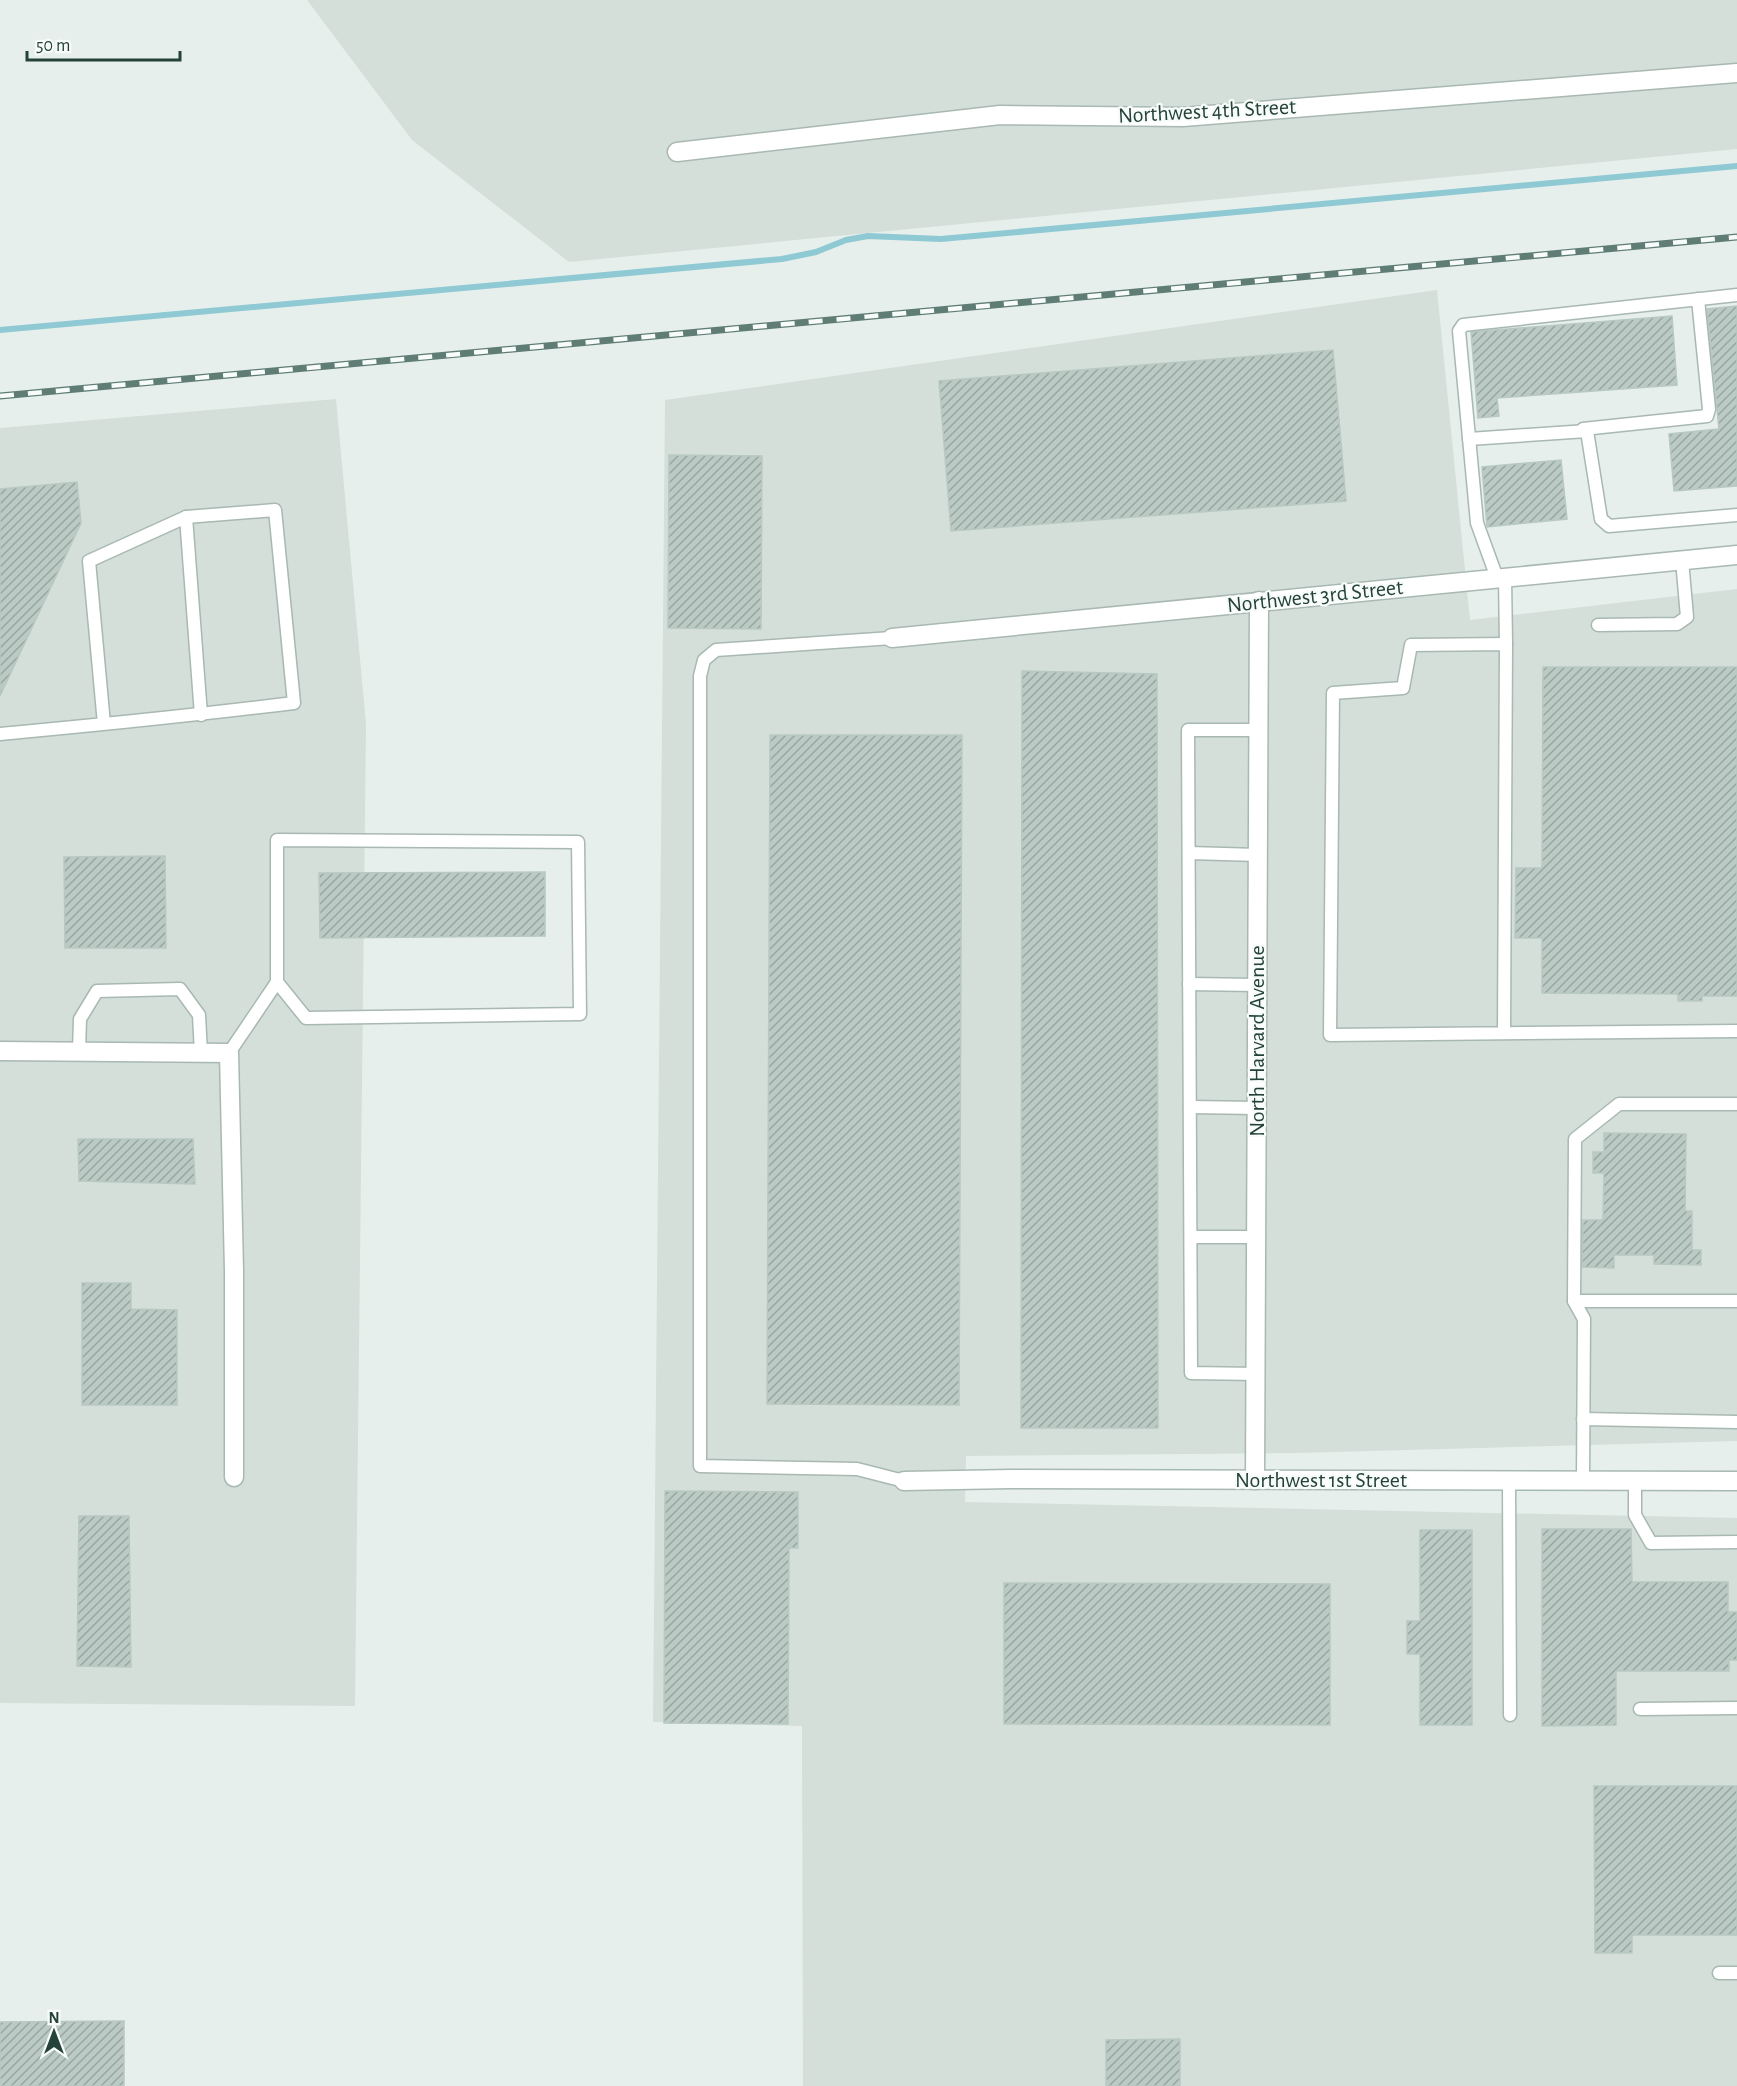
<svg xmlns="http://www.w3.org/2000/svg" width="1737" height="2086" font-family="'Alegreya Sans',sans-serif">
  <style>
    .built { fill: #d4dfda }
    .lines { fill: none; stroke-linecap: round; stroke-linejoin: round }
    .stream { stroke: #8ec9d4; stroke-width: 6 }
    .building { fill: url(#building-hatch); stroke: #b8c9c2; stroke-width: 1.5 }
    .lane-casing { stroke: #a8b8b2; stroke-width: 15 }
    .street-casing { stroke: #a8b8b2; stroke-width: 21 }
    .lane { stroke: #fff; stroke-width: 12 }
    .street { stroke: #fff; stroke-width: 18 }
    .rail-casing { stroke: #5f7d75; stroke-width: 7 }
    .rail { stroke: #f7fbf9; stroke-width: 4.5; stroke-dasharray: 14; stroke-linecap: butt }
    .labels { text-anchor: middle; dominant-baseline: central; stroke-width: 4.5; stroke-linejoin: round; paint-order: stroke }
    .street-label { font-size: 22px; fill: #24423a; stroke: #f7fbf9 }
  </style>
  <defs>
    <pattern id="building-hatch" width="6" height="6" patternUnits="userSpaceOnUse" patternTransform="scale(1.5)"><rect width="6" height="6" fill="#bbcac4"/><path d="M-1 1l2-2M0 6l6-6M5 7l2-2" fill="none" stroke="#98a6a0"/></pattern>
  </defs>
  <rect width="100%" height="100%" fill="#e6efeb"/>
  <!-- built -->
  <g class="built">
    <path d="M307,0H1737V149L569,262L412,140Z"/>
    <path d="M1437,290L1470,620L1737,589V1441L1296,1453L966,1456L965,1502L1737,1518V2086H803L802,1726L653,1722L665,400Z"/>
    <path d="M336,399L366,724L355,1706L0,1703V428Z"/>
  </g>
  <g class="lines">
    <!-- stream -->
    <path class="stream" d="M0,330L782,259L816,252L846,240L868,236L941,239L1737,166"/>
  </g>
  <!-- building -->
  <g class="building">
    <path d="M1737,306V486L1674,491L1669,434L1719,429L1707,309Z"/>
    <path d="M1672,316L1677,385L1497,398L1499,416L1478,418L1471,332Z"/>
    <path d="M1333,350L1346,501L951,531L939,381Z"/>
    <path d="M669,455L762,456L761,629L668,628Z"/>
    <path d="M1561,460L1567,519L1487,527L1482,467Z"/>
    <path d="M77,482L81,523L0,696V489Z"/>
    <path d="M1543,667H1737V996H1702V1001H1678V994L1542,993V938H1515L1516,868H1542Z"/>
    <path d="M1022,671L1157,674L1158,1428H1021Z"/>
    <path d="M770,735H962L959,1405L767,1404Z"/>
    <path d="M165,856L166,948H65L64,857Z"/>
    <path d="M545,872V936L320,938L319,873Z"/>
    <path d="M1604,1133L1686,1134L1685,1211H1692V1250H1701V1265L1654,1264V1255H1614V1268L1582,1267L1583,1220H1603L1604,1173H1593V1152H1604Z"/>
    <path d="M78,1139H193L195,1184L79,1181Z"/>
    <path d="M82,1283H131V1309L177,1310V1405H82Z"/>
    <path d="M665,1491L798,1492V1548H789L788,1724L664,1723Z"/>
    <path d="M79,1516H129L131,1667L77,1666Z"/>
    <path d="M1542,1529H1631L1632,1582H1728V1612H1737V1660H1729V1671H1616V1725L1542,1726Z"/>
    <path d="M1420,1530H1472V1725H1420V1654H1407V1621H1420Z"/>
    <path d="M1004,1583L1330,1584V1725L1004,1724Z"/>
    <path d="M1594,1786H1737V1935H1632V1953H1595Z"/>
    <path d="M124,2021V2086H0V2022Z"/>
    <path d="M1180,2039V2086H1106V2040Z"/>
  </g>
  <g class="lines">
    <defs>
      <g id="lane">
        <path d="M1583,429L1707,416L1709,409L1698,299"/>
        <path d="M1469,439L1587,431L1601,519L1609,526L1737,515"/>
        <path d="M186,517L201,715"/>
        <path d="M1505,577L1506,644"/>
        <path d="M1497,578L1477,523L1459,331L1463,325L1737,295"/>
        <path d="M1598,625L1677,624L1687,617L1682,560"/>
        <path d="M892,638L716,650L704,660L700,676V1466L857,1469L904,1481"/>
        <path d="M0,734C98,725 196,715 294,703L275,510L186,517L89,561L104,724"/>
        <path d="M1189,853L1258,855"/>
        <path d="M1189,984L1257,985"/>
        <path d="M1504,1033L1506,644L1411,645L1403,688L1333,693L1330,1035L1737,1031"/>
        <path d="M79,1051L80,1019L97,991L180,989L199,1015L201,1053"/>
        <path d="M229,1053L277,982V840L578,842L580,1014L306,1018L277,982"/>
        <path d="M1737,1104H1619L1575,1139L1574,1301H1737"/>
        <path d="M1190,1107L1257,1108"/>
        <path d="M1191,1237H1256"/>
        <path d="M1574,1301L1584,1319L1583,1481"/>
        <path d="M1256,1374L1191,1373L1188,730H1258"/>
        <path d="M1583,1419L1737,1422"/>
        <path d="M1509,1481L1510,1715"/>
        <path d="M1635,1481V1515L1651,1543L1737,1542"/>
        <path d="M1640,1709L1737,1708"/>
        <path d="M1719,1973H1737"/>
      </g>
      <g id="street">
        <path d="M677,152L1000,115L1183,117L1737,73"/>
        <path d="M892,638L1737,555"/>
        <path d="M0,1051L229,1053L234,1271V1477"/>
        <path d="M1255,1480L1259,601"/>
        <path d="M904,1481L1011,1479L1737,1481"/>
      </g>
    </defs>
    <!-- lane casing -->
    <use href="#lane" class="lane-casing"/>
    <!-- street casing -->
    <use href="#street" class="street-casing"/>
    <!-- lane -->
    <use href="#lane" class="lane"/>
    <!-- street -->
    <use href="#street" class="street"/>
    <defs>
      <path id="rail" d="M0,396L1737,237"/>
    </defs>
    <!-- rail casing -->
    <use href="#rail" class="rail-casing"/>
    <!-- rail -->
    <use href="#rail" class="rail"/>
  </g>
  <g class="labels">
    <!-- street labels -->
    <g class="street-label">
      <text transform="translate(1207 111) rotate(-3)">Northwest 4th Street</text>
      <text transform="translate(1315 596) rotate(-6)">Northwest 3rd Street</text>
      <text transform="translate(1257 1041) rotate(-90)">North Harvard Avenue</text>
      <text x="1321" y="1480">Northwest 1st Street</text>
    </g>
  </g>
  <!-- north arrow -->
  <g transform="translate(54 2032)" stroke="#f7fbf9" stroke-width="4.5" paint-order="stroke">
  <path d="M0-4.5L10 22L0 15L-10 22Z" fill="#24423a"/>
  <text y="-9" font-size="16" font-weight="bold" text-anchor="middle" fill="#24423a">N</text>
  </g>
  <!-- scale -->
  <path d="M27 51v9h153v-9" fill="none" stroke="#24423a" stroke-width="3"/>
  <text x="36" y="51" font-size="18" fill="#24423a" stroke="#f7fbf9" stroke-width="4.5" paint-order="stroke">50 m</text>
</svg>
